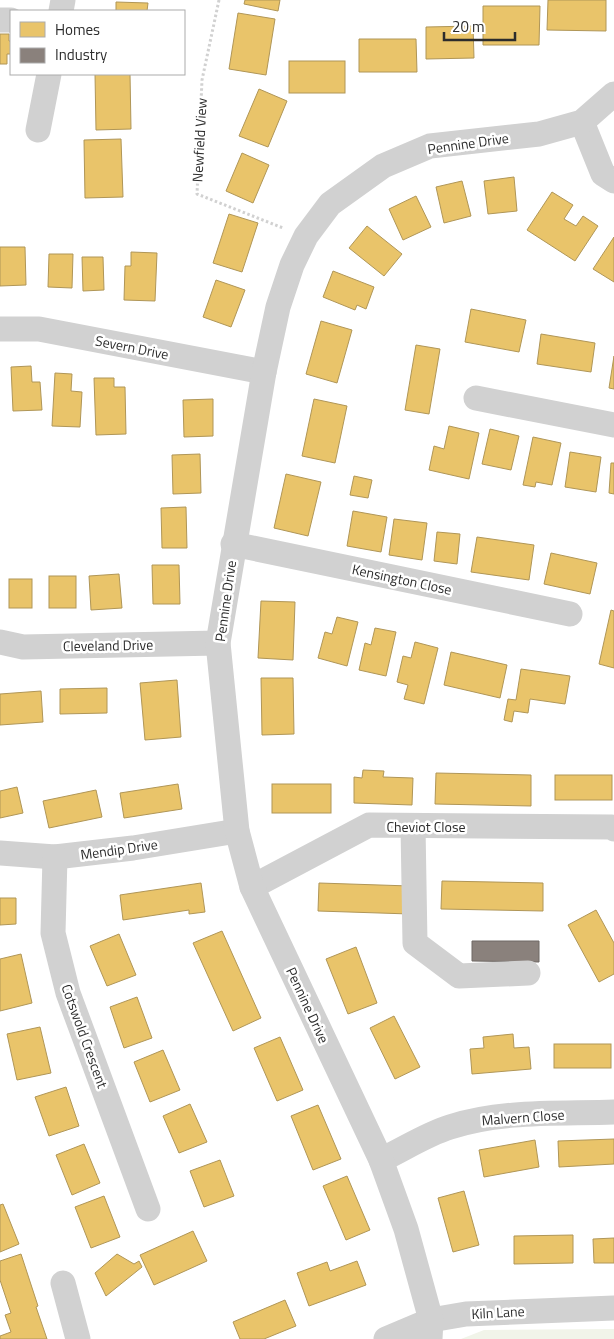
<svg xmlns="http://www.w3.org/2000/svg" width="614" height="1339" font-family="'Titillium Web',sans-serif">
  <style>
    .green { fill: #f1f4e9 }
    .homes { fill: #e9c46a; stroke: #b09657 }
    .industry { fill: #8a817c; stroke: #6e6864 }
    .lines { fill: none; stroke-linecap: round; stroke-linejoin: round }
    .path { stroke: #d1d1d1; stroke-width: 3; stroke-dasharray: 2.5 2.5; stroke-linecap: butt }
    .minor { stroke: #d1d1d1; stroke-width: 25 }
    .labels { text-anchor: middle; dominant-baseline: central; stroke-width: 5; stroke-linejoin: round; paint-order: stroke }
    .street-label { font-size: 14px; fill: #2c2c2c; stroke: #fff }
  </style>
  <rect width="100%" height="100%" fill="#fff"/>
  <!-- green -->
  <path class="green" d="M614,1329V1339H461L484,1330Z"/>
  <!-- homes -->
  <g class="homes">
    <path d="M245,0H280L278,11L244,4Z"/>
    <path d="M548,0H606V31L547,30Z"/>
    <path d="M116,2L148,3L147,11H116Z"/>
    <path d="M483,6H540L539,45H483Z"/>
    <path d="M238,13L275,19L266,75L229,69Z"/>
    <path d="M473,26L474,58L426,59V27Z"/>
    <path d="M0,34H9V41H11V54H7V64H0Z"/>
    <path d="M359,39H416L417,72H359Z"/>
    <rect x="289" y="61" width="56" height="32"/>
    <path d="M95,74H130L131,129L96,130Z"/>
    <path d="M259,89L287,101L268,147L239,136Z"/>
    <path d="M121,139L123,197L85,198L84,140Z"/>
    <path d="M242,153L269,165L253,203L226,191Z"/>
    <path d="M514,177L517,211L488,214L484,181Z"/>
    <path d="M462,181L471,216L444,223L436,187Z"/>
    <path d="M552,192L573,205L564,219L576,226L583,216L598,226L575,261L527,230Z"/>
    <path d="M416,196L431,227L403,240L389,209Z"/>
    <path d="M229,214L258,223L242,272L213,263Z"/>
    <path d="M367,226L402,254L384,276L349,248Z"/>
    <path d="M614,237V282L593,269Z"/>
    <path d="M0,247H25L26,285L0,286Z"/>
    <path d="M131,252L157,253L155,301L124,300L125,266H131Z"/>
    <path d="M49,254H73L72,288L48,287Z"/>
    <path d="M82,257H103L104,290L83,291Z"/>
    <path d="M333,271L374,287L366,309L357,305L355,310L323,297Z"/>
    <path d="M216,280L245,290L231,327L203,317Z"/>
    <path d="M471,309L526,320L519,352L465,342Z"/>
    <path d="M321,321L352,330L337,383L306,374Z"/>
    <path d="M541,334L595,343L591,372L537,364Z"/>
    <path d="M416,345L440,349L429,414L405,410Z"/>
    <path d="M614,356V389L609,388Z"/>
    <path d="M31,366L32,382H40L42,410L13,411L11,367Z"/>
    <path d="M55,373L72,374L71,391L82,392L80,427L52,426Z"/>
    <path d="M94,378H114V387H125L126,434L96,435Z"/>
    <path d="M213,399V436L184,437L183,400Z"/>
    <path d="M314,399L347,406L335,463L302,456Z"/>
    <path d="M449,426L479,433L469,479L429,470L434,446L444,449Z"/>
    <path d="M490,429L519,436L511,470L482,464Z"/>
    <path d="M533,437L561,443L552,485L536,482L535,487L523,485Z"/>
    <path d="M570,452L601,457L596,492L565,487Z"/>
    <path d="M200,454L201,493L173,494L172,455Z"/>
    <path d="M611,463H614V494L609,493Z"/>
    <path d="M286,474L321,482L308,536L274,528Z"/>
    <path d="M354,476L372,480L368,498L350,495Z"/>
    <path d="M186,507L187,548H162L161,508Z"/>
    <path d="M353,511L387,517L381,552L347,546Z"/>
    <path d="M394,519L427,523L422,560L389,555Z"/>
    <path d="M437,532L460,534L457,564L434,561Z"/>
    <path d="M477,537L534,545L529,580L471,572Z"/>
    <path d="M551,553L597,563L590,594L544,584Z"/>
    <path d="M152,565H179L180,604H153Z"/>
    <path d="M119,574L122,608L91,610L89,576Z"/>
    <rect x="49" y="576" width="27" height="32"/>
    <rect x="9" y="579" width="23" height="29"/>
    <path d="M261,601L295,602L293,660L258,658Z"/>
    <path d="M611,610L614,611V668L599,664Z"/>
    <path d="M337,617L358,622L347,666L318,658L325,632L332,634Z"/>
    <path d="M375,628L396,632L386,676L359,670L365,643L371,645Z"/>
    <path d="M415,642L438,648L424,704L404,699L408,685L397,682L403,656L411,658Z"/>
    <path d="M451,652L507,665L500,698L444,685Z"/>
    <path d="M521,669L570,676L565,704L530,699L528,713L514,711L512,722L504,720L508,699L516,700Z"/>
    <path d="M261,678H293L294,734L262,735Z"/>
    <path d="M177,680L181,737L145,740L140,683Z"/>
    <path d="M107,688V713L60,714V689Z"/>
    <path d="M41,691L43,722L0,725V694Z"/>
    <path d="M363,770L384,771L383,777L413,778L412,805L354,803V777L362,778Z"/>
    <path d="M436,773L531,775V806L435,804Z"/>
    <rect x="555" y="775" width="57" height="25"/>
    <path d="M178,784L182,809L124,818L120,793Z"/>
    <rect x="272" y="784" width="59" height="29"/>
    <path d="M17,787L23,813L0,818V791Z"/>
    <path d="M96,790L102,817L49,828L43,801Z"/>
    <path d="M442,881L543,883V911L441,909Z"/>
    <path d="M201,883L205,912L189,914V910L123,920L120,895Z"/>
    <path d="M319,883L410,886V914L318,911Z"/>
    <path d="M0,898H16V924L0,925Z"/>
    <path d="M596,910L614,943V974L599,982L568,925Z"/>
    <path d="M222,931L261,1018L233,1031L193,943Z"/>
    <path d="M119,934L136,975L107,986L90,946Z"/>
    <path d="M356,947L377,1003L348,1014L326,959Z"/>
    <path d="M21,954L32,1003L0,1011V959Z"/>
    <path d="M137,997L152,1038L124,1048L110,1007Z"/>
    <path d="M394,1016L420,1067L395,1079L370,1028Z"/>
    <path d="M40,1027L51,1073L17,1080L7,1034Z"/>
    <path d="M513,1034L514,1048L529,1047L531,1069L472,1074L470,1049L484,1048L483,1037Z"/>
    <path d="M280,1037L303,1090L277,1101L254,1048Z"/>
    <rect x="554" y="1044" width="57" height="24"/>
    <path d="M163,1050L180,1090L150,1102L134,1062Z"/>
    <path d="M66,1087L79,1126L49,1136L35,1097Z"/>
    <path d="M190,1104L207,1142L179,1153L163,1116Z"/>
    <path d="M318,1105L341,1159L313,1170L291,1116Z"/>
    <path d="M614,1139V1164L559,1167L558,1141Z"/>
    <path d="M535,1140L539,1167L484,1177L479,1150Z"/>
    <path d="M84,1144L100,1183L72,1195L56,1155Z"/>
    <path d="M220,1160L234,1196L204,1207L190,1171Z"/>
    <path d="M347,1176L370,1230L346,1240L323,1186Z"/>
    <path d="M464,1191L479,1245L453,1252L438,1198Z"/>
    <path d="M104,1196L120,1237L91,1248L75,1207Z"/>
    <path d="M3,1204L19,1244L0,1252V1205Z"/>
    <path d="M193,1231L207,1261L154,1285L140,1255Z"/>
    <path d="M573,1235V1263L514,1264V1236Z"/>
    <path d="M614,1238V1263H594L593,1239Z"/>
    <path d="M21,1254L38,1306L36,1307L47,1339H0V1336L11,1332L5,1315L11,1313L0,1280V1261Z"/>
    <path d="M117,1254L134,1264L139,1261L142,1267L106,1296L95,1273Z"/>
    <path d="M357,1261L366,1285L309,1306L297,1273L327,1262L330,1271Z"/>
    <path d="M285,1300L296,1326L264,1339H240L233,1322Z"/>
  </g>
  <!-- industry -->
  <path class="industry" d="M472,941H539V962L472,961Z"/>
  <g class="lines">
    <!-- path -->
    <path class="path" d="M219,0L202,80L197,194L283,228"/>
    <!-- minor -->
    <g class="minor">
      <path d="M61,11L63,0"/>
      <path d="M0,20H11"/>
      <path d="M582,122L603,174L614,181"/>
      <path d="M38,130L49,74"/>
      <path d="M0,329H39L264,372"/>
      <path d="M476,398L614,425"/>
      <path d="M233,544L570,614"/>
      <path d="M0,642L23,647L218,643"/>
      <path d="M413,826L415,943L459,976L528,973"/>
      <path d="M0,853L55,857L133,848L237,831"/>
      <path d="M55,857L53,933L68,993L148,1209"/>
      <path d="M252,887L369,825L612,827L614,829"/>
      <path d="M381,1160C404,1149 427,1134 450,1127C502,1110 561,1114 614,1112"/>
      <path d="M63,1283L78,1339"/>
      <path d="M386,1339L431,1320L466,1314L614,1308"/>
      <path d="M430,1339L431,1320L406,1229L381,1160L252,887L237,831L218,643L264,372L278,307L292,265L306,236L330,204L383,166L430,146L539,134L582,122L614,94"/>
    </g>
  </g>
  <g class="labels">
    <!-- street labels -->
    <g class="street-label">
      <text transform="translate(199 140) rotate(-87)">Newfield View</text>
      <text transform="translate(468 143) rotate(-8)">Pennine Drive</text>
      <text transform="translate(132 347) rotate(11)">Severn Drive</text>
      <text transform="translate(402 579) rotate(12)">Kensington Close</text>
      <text transform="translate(225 601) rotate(-82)">Pennine Drive</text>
      <text transform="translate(108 645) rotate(-1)">Cleveland Drive</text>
      <text x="426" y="826">Cheviot Close</text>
      <text transform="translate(119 849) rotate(-8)">Mendip Drive</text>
      <text transform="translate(308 1005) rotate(65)">Pennine Drive</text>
      <text transform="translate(85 1036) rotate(70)">Cotswold Crescent</text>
      <text transform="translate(523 1117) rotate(-4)">Malvern Close</text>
      <text transform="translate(498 1312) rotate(-3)">Kiln Lane</text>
    </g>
  </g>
  <!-- legend -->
  <rect x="10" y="10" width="175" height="65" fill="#ffffff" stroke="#ababab"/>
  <rect x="20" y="22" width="25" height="15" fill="#e9c46a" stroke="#ababab"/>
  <text x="55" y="35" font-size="15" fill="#2c2c2c">Homes</text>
  <rect x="20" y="48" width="25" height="15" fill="#8a817c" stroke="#ababab"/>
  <text x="55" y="60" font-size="15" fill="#2c2c2c">Industry</text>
  <!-- scale -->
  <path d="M444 32v8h71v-8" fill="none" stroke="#2c2c2c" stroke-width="2.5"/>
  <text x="452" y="32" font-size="15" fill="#2c2c2c" stroke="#ffffff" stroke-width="4" paint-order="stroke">20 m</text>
</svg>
